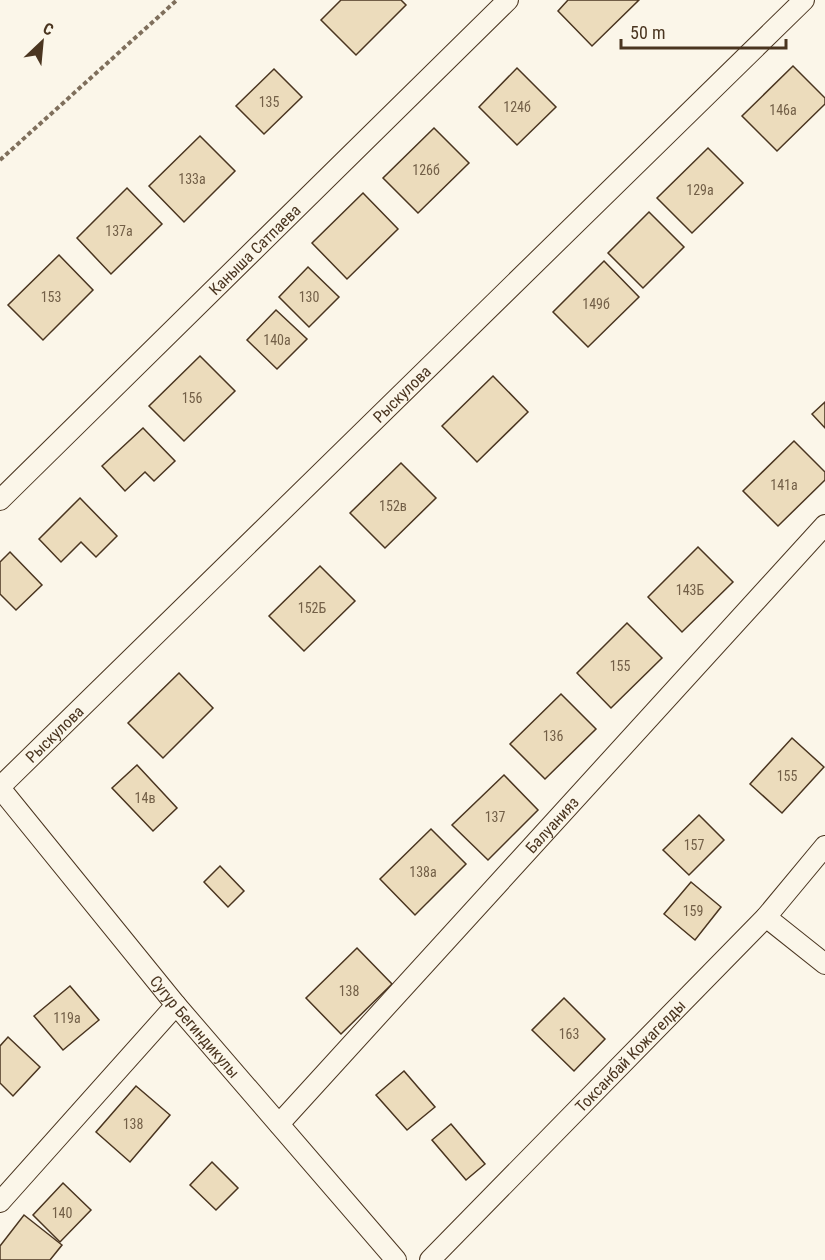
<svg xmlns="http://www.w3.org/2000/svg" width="825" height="1260" font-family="'Roboto Condensed',sans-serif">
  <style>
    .building { fill: #ecdcbc; stroke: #4a3520; stroke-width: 1.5 }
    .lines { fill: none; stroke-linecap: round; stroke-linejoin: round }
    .minor-casing { stroke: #4a3520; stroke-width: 22 }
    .path { stroke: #7f6f5c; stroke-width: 4; stroke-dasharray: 4.5 3; stroke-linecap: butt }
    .minor { stroke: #fbf6e9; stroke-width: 20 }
    .labels { text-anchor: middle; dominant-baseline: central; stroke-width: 4.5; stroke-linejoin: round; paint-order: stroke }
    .number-label { font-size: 14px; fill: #725f47 }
    .street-label { font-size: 16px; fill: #4a3520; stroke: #fbf6e9 }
  </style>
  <rect width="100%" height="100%" fill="#fbf6e9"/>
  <!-- building -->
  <g class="building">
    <path d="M341,0H401L406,5L356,55L321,20Z"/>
    <path d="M568,0H639L592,46L558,11Z"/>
    <path d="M793,66L825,98V104L777,151L742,116Z"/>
    <path d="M517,68L556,107L517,145L479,107Z"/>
    <path d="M274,69L302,97L264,134L236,106Z"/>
    <path d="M434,128L469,163L418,213L383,178Z"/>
    <path d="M200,136L235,171L184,222L149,186Z"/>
    <path d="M708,148L743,183L692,233L657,198Z"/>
    <path d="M127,188L162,224L111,274L77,238Z"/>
    <path d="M363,193L398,229L347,279L312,243Z"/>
    <path d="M649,212L684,247L643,288L608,253Z"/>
    <path d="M59,255L93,290L43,340L8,305Z"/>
    <path d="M604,261L639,297L588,347L553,312Z"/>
    <path d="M308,267L339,297L309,327L279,297Z"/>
    <path d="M276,310L307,339L277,369L247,340Z"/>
    <path d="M200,356L235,391L184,441L149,406Z"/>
    <path d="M493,376L528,412L477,462L442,426Z"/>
    <path d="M825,402V428L812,414Z"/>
    <path d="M143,428L175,461L154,481L145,472L125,491L102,466Z"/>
    <path d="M794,441L825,472V480L778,526L743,491Z"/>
    <path d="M401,463L436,498L385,548L350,513Z"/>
    <path d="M80,498L117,536L96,557L81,542L61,562L39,539Z"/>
    <path d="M698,547L733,582L682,632L648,597Z"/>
    <path d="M10,552L42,585L16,610L0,594V562Z"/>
    <path d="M320,566L355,601L304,651L269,616Z"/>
    <path d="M627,623L662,658L611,708L577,673Z"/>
    <path d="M179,673L213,708L163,758L128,723Z"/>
    <path d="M561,694L596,729L545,779L510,744Z"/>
    <path d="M792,738L824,767L782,813L750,784Z"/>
    <path d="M137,765L177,808L153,831L112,788Z"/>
    <path d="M504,775L538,810L488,860L452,825Z"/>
    <path d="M699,815L724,840L689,875L663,850Z"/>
    <path d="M431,829L466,864L415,915L380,879Z"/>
    <path d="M220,866L244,891L228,907L204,882Z"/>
    <path d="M691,882L721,907L695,940L664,914Z"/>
    <path d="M357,948L392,984L341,1034L306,998Z"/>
    <path d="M70,986L99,1020L63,1050L34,1016Z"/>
    <path d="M564,998L605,1039L574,1071L532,1030Z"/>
    <path d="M8,1037L40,1067L13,1096L0,1083V1046Z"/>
    <path d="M404,1071L435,1107L407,1130L376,1095Z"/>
    <path d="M136,1086L170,1115L130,1162L96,1132Z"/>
    <path d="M451,1124L485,1164L466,1180L432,1140Z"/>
    <path d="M212,1162L238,1188L216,1210L190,1185Z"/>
    <path d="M63,1183L91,1210L60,1242L33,1215Z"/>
    <path d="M24,1215L62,1245L50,1260H0V1246Z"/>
  </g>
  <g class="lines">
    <defs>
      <g id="minor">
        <path id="s1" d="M0,500L508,0"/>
        <path id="s2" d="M0,787L804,0"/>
        <path id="s3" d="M0,788L176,1005L396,1260"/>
        <path d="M766,917L825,964"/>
        <path id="s4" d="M279,1124L825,525"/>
        <path d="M0,1202L176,1005"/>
        <path id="s5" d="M430,1260L766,917L825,846"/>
      </g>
    </defs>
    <!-- minor casing -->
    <use href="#minor" class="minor-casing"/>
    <!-- path -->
    <path class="path" d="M0,160L177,0"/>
    <!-- minor -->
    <use href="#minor" class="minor"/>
  </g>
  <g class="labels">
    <!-- number labels -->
    <g class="number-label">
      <text x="269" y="102">135</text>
      <text x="517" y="107">124б</text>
      <text x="783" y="110">146а</text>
      <text x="426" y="170">126б</text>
      <text x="192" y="179">133а</text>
      <text x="700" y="190">129а</text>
      <text x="119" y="231">137а</text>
      <text x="51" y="297">153</text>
      <text x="309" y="297">130</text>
      <text x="596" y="304">149б</text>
      <text x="277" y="340">140а</text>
      <text x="192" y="398">156</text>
      <text x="784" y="485">141а</text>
      <text x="393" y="506">152в</text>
      <text x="690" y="590">143Б</text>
      <text x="312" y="608">152Б</text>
      <text x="620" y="666">155</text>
      <text x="553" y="736">136</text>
      <text x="787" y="776">155</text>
      <text x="145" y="798">14в</text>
      <text x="495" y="817">137</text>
      <text x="694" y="845">157</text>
      <text x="423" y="872">138а</text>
      <text x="693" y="911">159</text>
      <text x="349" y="991">138</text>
      <text x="67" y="1018">119а</text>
      <text x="569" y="1034">163</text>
      <text x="133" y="1124">138</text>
      <text x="62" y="1213">140</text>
    </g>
    <!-- street labels -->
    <g class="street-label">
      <text stroke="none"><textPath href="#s1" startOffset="357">Каныша Сатпаева</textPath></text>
      <text stroke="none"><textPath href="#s2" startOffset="562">Рыскулова</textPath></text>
      <text stroke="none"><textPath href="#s2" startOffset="76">Рыскулова</textPath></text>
      <text stroke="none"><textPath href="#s4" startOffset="405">Балуанияз</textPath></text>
      <text stroke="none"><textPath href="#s3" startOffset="308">Сугур Бегиндикулы</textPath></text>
      <text stroke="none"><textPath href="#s5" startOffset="286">Токсанбай Кожагелды</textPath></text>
    </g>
  </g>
  <!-- north arrow -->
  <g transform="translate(42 42) rotate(26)" stroke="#fbf6e9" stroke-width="4.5" paint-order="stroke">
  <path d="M0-4.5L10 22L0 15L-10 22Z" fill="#4a3520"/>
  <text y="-9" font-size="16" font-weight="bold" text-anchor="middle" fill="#4a3520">С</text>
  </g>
  <!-- scale -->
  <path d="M621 39v9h165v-9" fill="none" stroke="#4a3520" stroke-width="3"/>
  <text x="630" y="39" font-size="18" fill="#4a3520" stroke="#fbf6e9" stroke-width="4.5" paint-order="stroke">50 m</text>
</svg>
